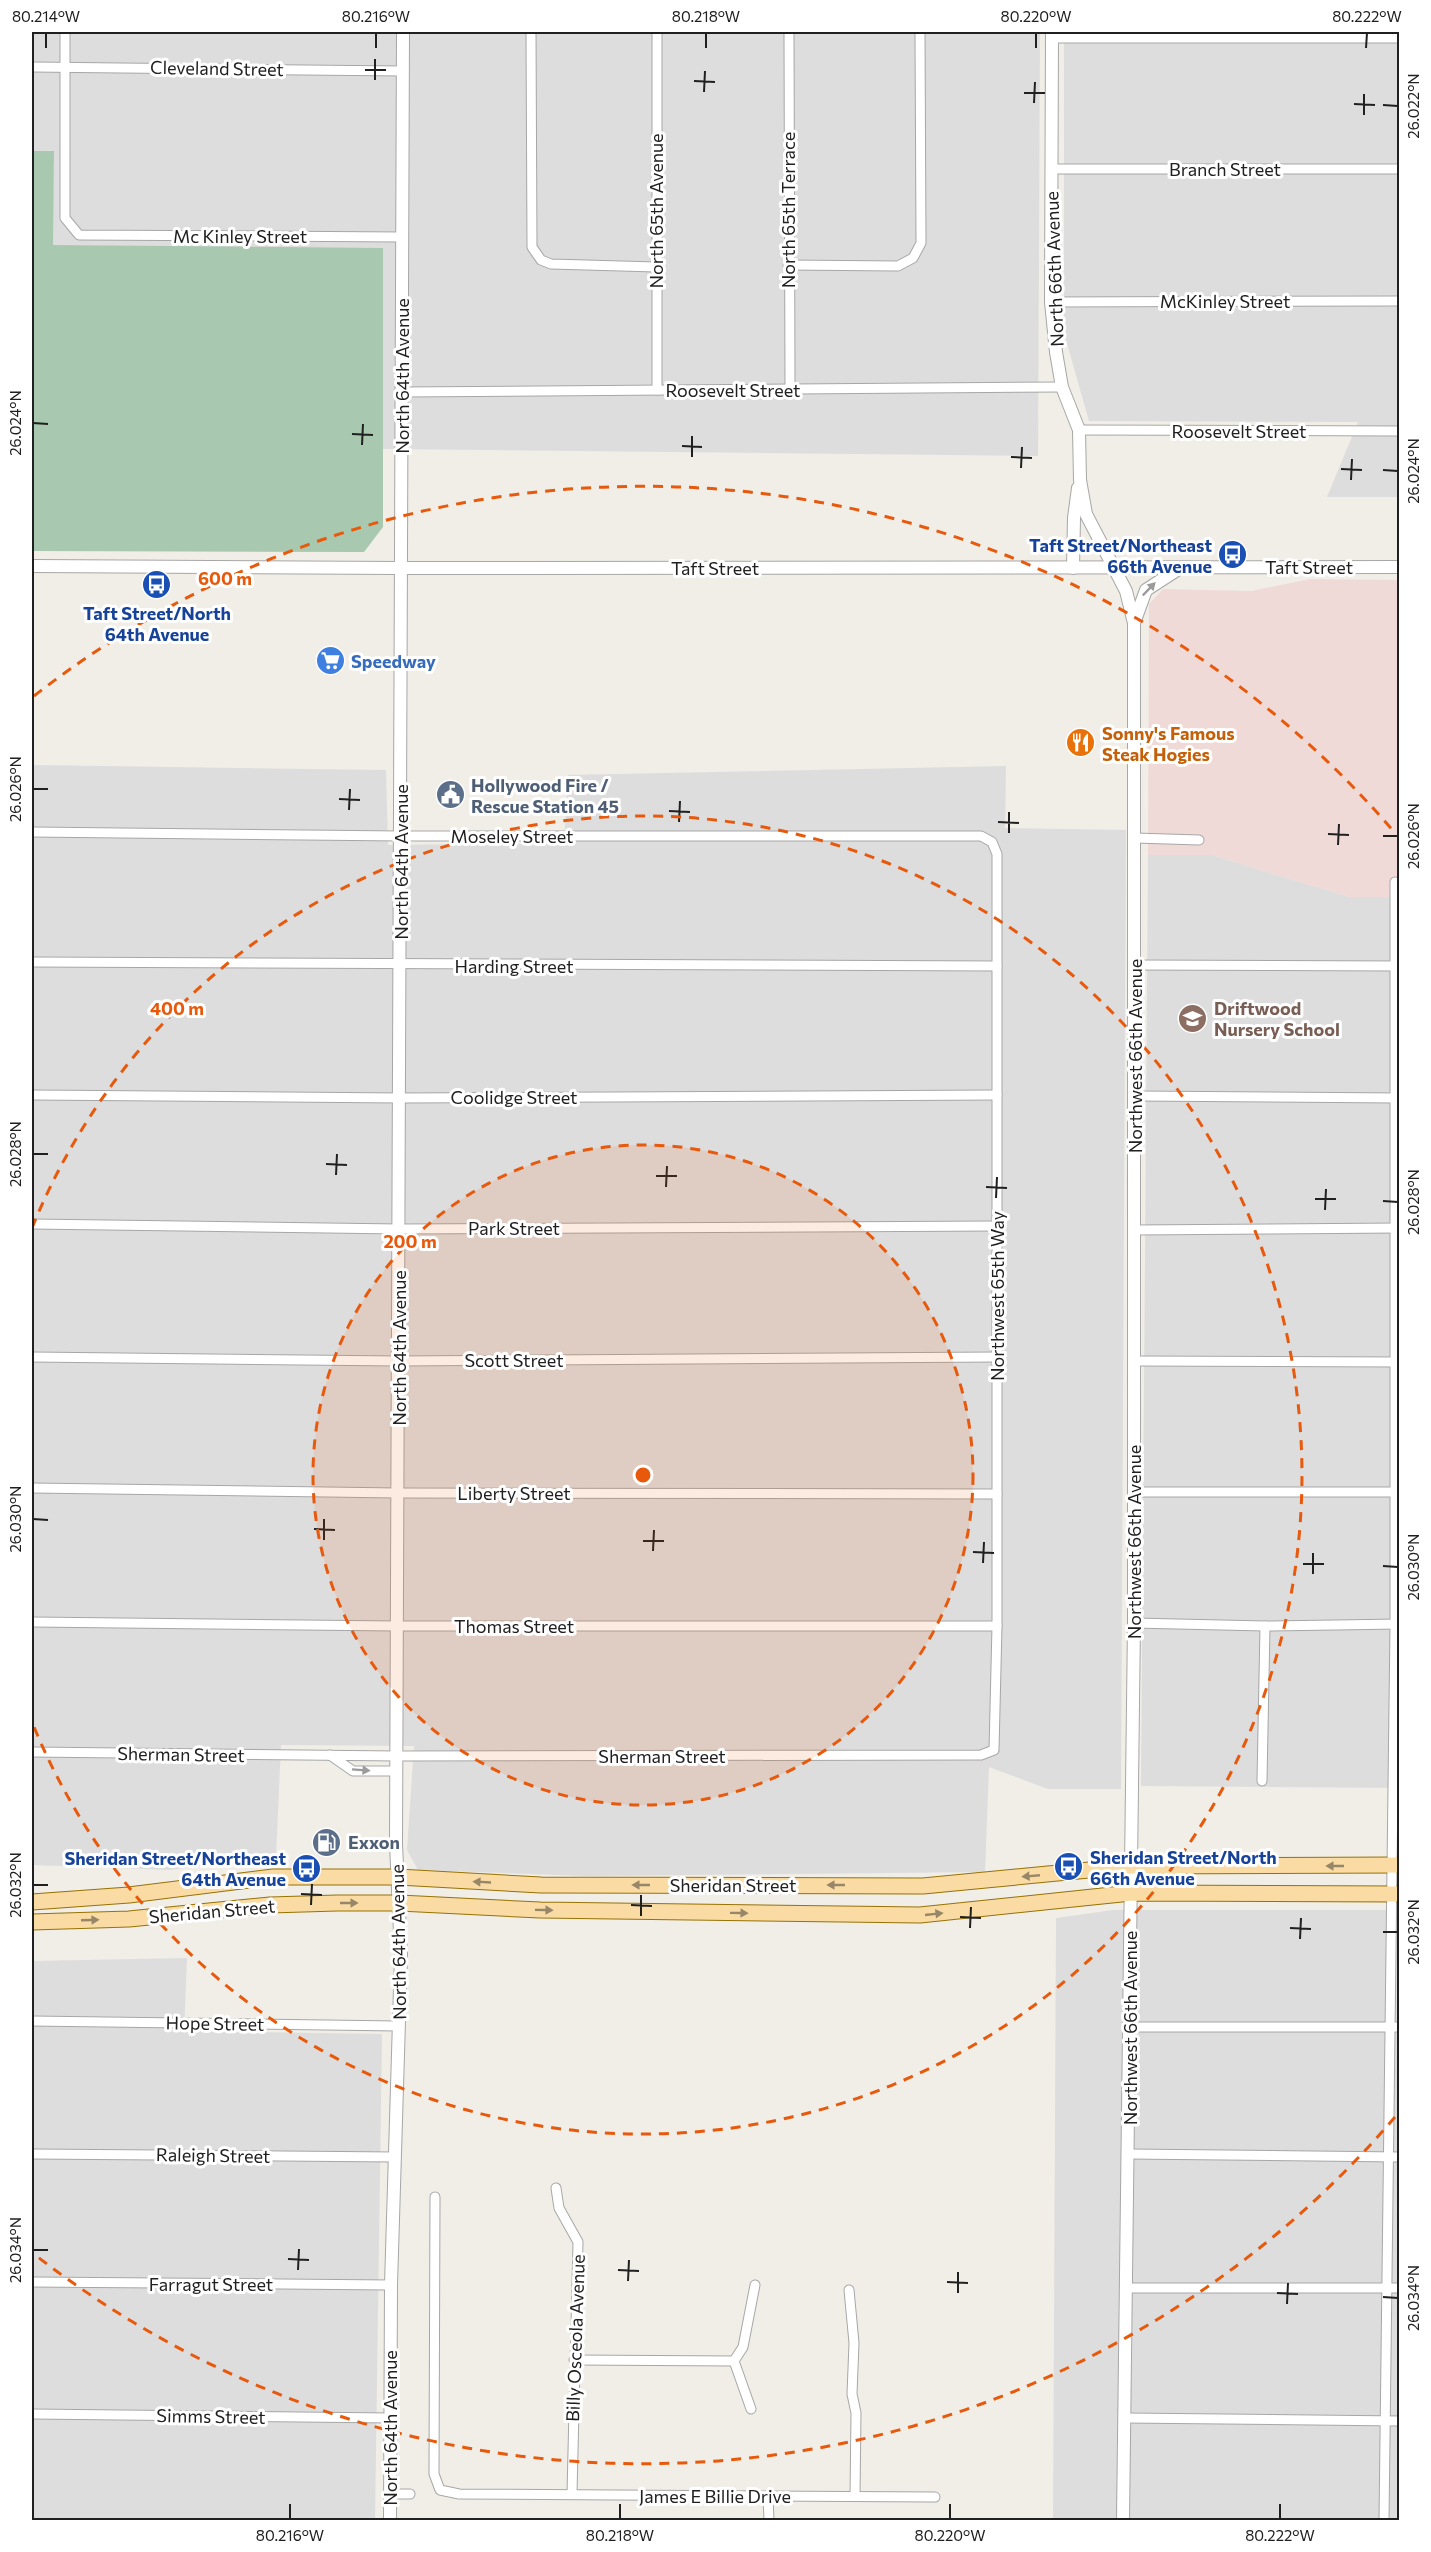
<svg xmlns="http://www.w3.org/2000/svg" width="1431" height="2552" font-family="Commissioner,sans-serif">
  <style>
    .residential { fill: #dedddd }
    .commercial { fill: #f0dad7 }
    .cemetery { fill: #a8c8b0 }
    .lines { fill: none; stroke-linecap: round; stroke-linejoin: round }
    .minor-casing { stroke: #a7a7a7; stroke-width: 11 }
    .tertiary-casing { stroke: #a7a7a7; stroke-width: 14 }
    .primary-casing { stroke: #977205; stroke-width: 17 }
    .minor { stroke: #fff; stroke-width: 9 }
    .tertiary { stroke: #fff; stroke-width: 12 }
    .primary { stroke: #f9dba3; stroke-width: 15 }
    .oneway { fill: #9b9b9b }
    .oneway2 { fill: #978768 }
    .ticks { fill: none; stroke: #202020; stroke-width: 2 }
    .ring { fill: none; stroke: #e8590c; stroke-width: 3; stroke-dasharray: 10 8 }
    .labels { text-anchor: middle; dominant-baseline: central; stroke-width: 6; stroke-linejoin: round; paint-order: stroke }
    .street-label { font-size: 18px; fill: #202020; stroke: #fff }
    .transit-label { font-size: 18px; font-weight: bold; fill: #164399; stroke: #fff; text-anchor: end }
    .shop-label { font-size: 18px; font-weight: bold; fill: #366cbe; stroke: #fff; text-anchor: start }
    .food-label { font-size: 18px; font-weight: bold; fill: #c56008; stroke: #fff; text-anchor: start }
    .service-label { font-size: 18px; font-weight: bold; fill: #4e5e75; stroke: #fff; text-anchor: start }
    .education-label { font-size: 18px; font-weight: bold; fill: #785e54; stroke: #fff; text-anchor: start }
    .centre { fill: #e8590c; stroke: #fff; stroke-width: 3 }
    .ring-label { font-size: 18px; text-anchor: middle; font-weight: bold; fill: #e8590c; stroke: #fff; stroke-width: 6; stroke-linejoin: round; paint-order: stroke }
    .neatline { fill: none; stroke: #202020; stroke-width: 2 }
    .ticks-label { font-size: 15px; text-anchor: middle; fill: #202020 }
  </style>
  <rect width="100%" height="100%" fill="#f0eee7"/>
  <!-- residential -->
  <g class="residential">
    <path d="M32,32H1040L1038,456L383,449L382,249L52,245L54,152L32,151Z"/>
    <path d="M1064,32H1399V497H1327L1358,422L1089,421L1064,333Z"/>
    <path d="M32,765L386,770L388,845L564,843L568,775L1006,766L1005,828L1126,830L1121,1789H1048L989,1767L985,1872L587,1876L418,1870L407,1850L414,1746L281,1745L276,1856L170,1870L32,1865Z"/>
    <path d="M1148,855H1212L1350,897H1399V1788L1141,1786Z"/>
    <path d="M1113,1910H1399V2520H1053L1056,1918Z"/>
    <path d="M187,1958L184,2031L382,2034L375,2520H32V1961Z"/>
  </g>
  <!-- commercial -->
  <path class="commercial" d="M1310,579L1399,580V897H1350L1212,855H1148L1149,604L1163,589L1251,591Z"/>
  <!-- cemetery -->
  <path class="cemetery" d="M32,151H54L53,245L383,248V527L364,552L32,551Z"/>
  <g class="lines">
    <defs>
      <g id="minor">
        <path d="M65,32V218L79,235L401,237"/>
        <path d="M531,32L532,247L541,260L551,264L656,267"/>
        <path d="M657,32V390"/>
        <path d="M789,32L790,389"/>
        <path d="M1052,38H1400"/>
        <path d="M32,67L403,71"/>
        <path d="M1051,169H1400"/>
        <path d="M788,265L898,266L913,258L921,243L920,32"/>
        <path d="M1051,302L1400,301"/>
        <path d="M403,392L1062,387"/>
        <path d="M1079,430L1400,431"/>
        <path d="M32,832L401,836H981L992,842L997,854V1626L994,1750L981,1755L397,1756L32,1752"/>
        <path d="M1135,838L1199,840"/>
        <path d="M32,962L997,966"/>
        <path d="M1135,965L1399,966"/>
        <path d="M32,1095L400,1098L997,1095"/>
        <path d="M1135,1096L1399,1098"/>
        <path d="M32,1224L399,1229L997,1226"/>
        <path d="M1134,1230L1399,1228"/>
        <path d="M32,1357L398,1361L997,1357"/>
        <path d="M1135,1361L1400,1362"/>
        <path d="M32,1488L398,1493L997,1494"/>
        <path d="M1134,1492H1400"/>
        <path d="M32,1622L397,1626H997"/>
        <path d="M1134,1623L1265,1626L1400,1624"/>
        <path d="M330,1755L353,1771H397"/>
        <path d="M1262,1781L1265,1626"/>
        <path d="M32,2021L398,2026"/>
        <path d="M1130,2027H1400"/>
        <path d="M32,2154L395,2157"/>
        <path d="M1129,2154L1400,2157"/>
        <path d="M556,2188L559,2208L578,2242L572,2494"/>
        <path d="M435,2197L434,2474L440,2490L459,2494L935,2497"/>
        <path d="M32,2282L391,2285"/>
        <path d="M1128,2288H1400"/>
        <path d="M849,2290L854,2343L852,2394L856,2413L855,2496"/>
        <path d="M574,2360L734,2361"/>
        <path d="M751,2409L734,2361L743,2347L755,2285"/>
        <path d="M32,2414L391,2418"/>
        <path d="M1126,2418L1400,2421"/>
        <path d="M391,2494H410"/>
        <path d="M768,2497L769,2520"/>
        <path d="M1384,2520L1395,1624V882"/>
      </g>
      <g id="tertiary">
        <path d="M1052,32L1051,302L1056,352L1062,387L1079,430L1080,480L1086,514L1126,591L1134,623V1623L1123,2520"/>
        <path d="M32,566L401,568L1400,567"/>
        <path d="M1073,568L1074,518L1078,488"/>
        <path d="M1134,623L1146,590L1180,568"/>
        <path d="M390,2520L391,2285L401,1955L396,1844L403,32"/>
      </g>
      <g id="primary">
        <path d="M32,1902L129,1895L273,1877H398L541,1885L923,1886L1131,1866L1400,1865"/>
        <path d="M32,1922L129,1919L270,1905L337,1903H399L540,1910L920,1915L1131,1893L1400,1894"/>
      </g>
    </defs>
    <!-- minor casing -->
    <use href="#minor" class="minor-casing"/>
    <!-- tertiary casing -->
    <use href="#tertiary" class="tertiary-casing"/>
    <!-- primary casing -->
    <use href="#primary" class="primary-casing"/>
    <!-- minor -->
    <use href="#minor" class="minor"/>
    <!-- tertiary -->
    <use href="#tertiary" class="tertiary"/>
    <!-- primary -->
    <use href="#primary" class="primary"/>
  </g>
  <!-- one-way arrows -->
  <defs><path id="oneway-solid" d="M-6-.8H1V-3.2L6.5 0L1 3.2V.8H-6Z" transform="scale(1.5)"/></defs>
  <g class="oneway">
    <use href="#oneway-solid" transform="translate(1149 589) rotate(-46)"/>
    <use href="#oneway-solid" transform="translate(361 1770) rotate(4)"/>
  </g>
  <g class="oneway2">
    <use href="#oneway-solid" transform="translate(1335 1866) rotate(180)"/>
    <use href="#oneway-solid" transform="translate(1031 1876) rotate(175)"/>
    <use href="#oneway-solid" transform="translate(482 1882) rotate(-177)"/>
    <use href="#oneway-solid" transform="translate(641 1885) rotate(-180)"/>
    <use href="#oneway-solid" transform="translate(836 1885) rotate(-180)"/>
    <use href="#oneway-solid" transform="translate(349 1903)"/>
    <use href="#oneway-solid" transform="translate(544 1910) rotate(1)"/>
    <use href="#oneway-solid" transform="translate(739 1913) rotate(1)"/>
    <use href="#oneway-solid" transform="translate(934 1914) rotate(-6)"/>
    <use href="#oneway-solid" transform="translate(90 1920) rotate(-2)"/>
  </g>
  <!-- ticks -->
  <path class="ticks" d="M46,48V33M376,48V33M706,48V33M1036,48V33M1366,48L1367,33M365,70H386M375,80V59M694,81L715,82M704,92L705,71M1024,93H1045M1034,103L1035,82M1354,104L1375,105M1383,105L1398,106M1364,115V94M33,423L48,424M352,434L373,435M362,445L363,424M682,446L702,447M692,457V436M1011,457L1032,458M1021,468L1022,447M1341,469L1362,470M1383,470L1398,471M1351,480L1352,459M33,789H48M339,799L360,800M349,810L350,789M669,811L690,812M679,822L680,801M998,822L1019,823M1009,833V812M1328,834L1349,835M1383,836H1398M1338,845L1339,824M33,1154H48M326,1164L347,1165M336,1175L337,1154M656,1176H677M666,1187L667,1166M986,1187L1007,1188M996,1198L997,1177M1315,1199H1336M1383,1201L1398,1202M1325,1210L1326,1189M33,1519L48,1520M314,1529L335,1530M324,1540V1519M643,1541H664M653,1551L654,1530M973,1552L994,1553M983,1563L984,1542M1303,1564H1324M1383,1566L1398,1567M1313,1574V1553M33,1885H48M301,1894L322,1895M311,1905L312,1884M631,1905L652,1906M641,1916V1895M960,1917L981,1918M970,1928L971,1907M1290,1928L1311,1929M1383,1932H1398M1300,1939L1301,1918M33,2250H48M288,2259L309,2260M298,2270L299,2249M618,2270L639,2271M628,2281L629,2260M947,2282L968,2283M958,2293V2272M1277,2293L1298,2294M1383,2297L1398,2298M1287,2304L1288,2283M290,2519V2504M620,2519V2504M950,2519V2504M1280,2519V2504"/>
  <!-- distance rings -->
  <circle cx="643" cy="1475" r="330" fill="#e8590c" fill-opacity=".12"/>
  <g class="ring">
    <circle cx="643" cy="1475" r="330"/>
    <path d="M32 1228A659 659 0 1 1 32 1722"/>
    <path d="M1395 2117A989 989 0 0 1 34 2254M34 696A989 989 0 0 1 1395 833"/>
  </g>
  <!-- icons -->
  <defs>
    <symbol id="bus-disc" viewBox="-11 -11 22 22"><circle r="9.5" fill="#1a4fb4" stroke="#fff"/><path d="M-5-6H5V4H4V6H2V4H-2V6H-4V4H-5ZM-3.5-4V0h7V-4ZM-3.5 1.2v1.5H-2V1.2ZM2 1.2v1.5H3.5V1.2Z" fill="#fff"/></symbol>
    <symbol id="supermarket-disc" viewBox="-11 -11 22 22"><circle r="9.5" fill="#3f7fe0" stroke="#fff"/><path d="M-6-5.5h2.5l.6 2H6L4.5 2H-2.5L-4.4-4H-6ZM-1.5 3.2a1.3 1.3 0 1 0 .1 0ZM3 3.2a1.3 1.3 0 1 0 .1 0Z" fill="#fff"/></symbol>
    <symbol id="restaurant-disc" viewBox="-11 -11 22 22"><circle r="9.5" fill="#e8710a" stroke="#fff"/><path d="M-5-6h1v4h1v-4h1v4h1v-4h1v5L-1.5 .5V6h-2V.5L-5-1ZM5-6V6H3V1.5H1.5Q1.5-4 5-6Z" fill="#fff"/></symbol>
    <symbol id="civic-disc" viewBox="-11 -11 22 22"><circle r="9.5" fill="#5c6f8a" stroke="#fff"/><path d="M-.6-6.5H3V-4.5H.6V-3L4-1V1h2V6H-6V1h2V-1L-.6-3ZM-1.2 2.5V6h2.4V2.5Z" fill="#fff"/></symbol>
    <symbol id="school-disc" viewBox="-11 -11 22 22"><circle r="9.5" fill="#8d6e63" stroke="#fff"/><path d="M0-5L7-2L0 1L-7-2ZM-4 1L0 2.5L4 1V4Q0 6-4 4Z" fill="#fff"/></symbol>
    <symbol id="fuel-disc" viewBox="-11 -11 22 22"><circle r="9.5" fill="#5c6f8a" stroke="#fff"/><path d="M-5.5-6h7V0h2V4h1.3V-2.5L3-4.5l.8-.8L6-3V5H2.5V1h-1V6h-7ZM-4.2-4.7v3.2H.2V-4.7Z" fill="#fff"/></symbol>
  </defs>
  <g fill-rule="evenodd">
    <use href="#bus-disc" x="1216" y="538" width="33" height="33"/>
    <use href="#bus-disc" x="140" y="568" width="33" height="33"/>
    <use href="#supermarket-disc" x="314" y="644" width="33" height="33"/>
    <use href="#restaurant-disc" x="1064" y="726" width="33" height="33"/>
    <use href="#civic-disc" x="434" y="778" width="33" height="33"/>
    <use href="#school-disc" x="1176" y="1002" width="33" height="33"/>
    <use href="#fuel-disc" x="310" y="1826" width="33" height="33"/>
    <use href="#bus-disc" x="1052" y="1850" width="33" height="33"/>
    <use href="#bus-disc" x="290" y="1852" width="33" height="33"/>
  </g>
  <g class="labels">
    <!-- street labels -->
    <g class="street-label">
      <text transform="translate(217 68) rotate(1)">Cleveland Street</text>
      <text x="1225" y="169">Branch Street</text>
      <text transform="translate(788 210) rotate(-90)">North 65th Terrace</text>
      <text transform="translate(656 211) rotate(-90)">North 65th Avenue</text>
      <text x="240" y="236">Mc Kinley Street</text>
      <text transform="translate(1054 269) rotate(-92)">North 66th Avenue</text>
      <text x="1225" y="301">McKinley Street</text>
      <text transform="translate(402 376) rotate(-90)">North 64th Avenue</text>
      <text x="733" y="390">Roosevelt Street</text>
      <text x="1239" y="431">Roosevelt Street</text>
      <text x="1309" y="567">Taft Street</text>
      <text x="715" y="568">Taft Street</text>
      <text x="512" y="836">Moseley Street</text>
      <text transform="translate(401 862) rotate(-90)">North 64th Avenue</text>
      <text x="514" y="966">Harding Street</text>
      <text transform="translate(1135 1056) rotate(-90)">Northwest 66th Avenue</text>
      <text x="514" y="1097">Coolidge Street</text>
      <text x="514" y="1228">Park Street</text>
      <text transform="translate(997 1296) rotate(-90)">Northwest 65th Way</text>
      <text transform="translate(399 1348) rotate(-90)">North 64th Avenue</text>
      <text x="514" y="1360">Scott Street</text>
      <text x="514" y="1493">Liberty Street</text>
      <text transform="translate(1134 1542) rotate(-90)">Northwest 66th Avenue</text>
      <text x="514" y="1626">Thomas Street</text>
      <text transform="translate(181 1754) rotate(1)">Sherman Street</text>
      <text x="662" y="1756">Sherman Street</text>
      <text x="733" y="1885">Sheridan Street</text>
      <text transform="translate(212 1911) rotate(-5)">Sheridan Street</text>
      <text transform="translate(398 1942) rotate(-91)">North 64th Avenue</text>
      <text transform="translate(215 2023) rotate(1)">Hope Street</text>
      <text transform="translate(1130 2028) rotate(-90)">Northwest 66th Avenue</text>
      <text transform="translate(213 2155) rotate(1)">Raleigh Street</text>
      <text x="211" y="2284">Farragut Street</text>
      <text transform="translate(575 2338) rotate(-88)">Billy Osceola Avenue</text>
      <text transform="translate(211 2416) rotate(1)">Simms Street</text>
      <text transform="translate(390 2428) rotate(-90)">North 64th Avenue</text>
      <text x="715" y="2496">James E Billie Drive</text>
    </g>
    <!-- transit labels -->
    <g class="transit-label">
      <text x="1212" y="545">Taft Street/Northeast<tspan x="1212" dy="21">66th Avenue</tspan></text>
      <text x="157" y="613" text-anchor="middle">Taft Street/North<tspan x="157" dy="21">64th Avenue</tspan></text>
      <text x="1090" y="1857" text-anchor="start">Sheridan Street/North<tspan x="1090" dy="21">66th Avenue</tspan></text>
      <text x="286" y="1858">Sheridan Street/Northeast<tspan x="286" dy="21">64th Avenue</tspan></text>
    </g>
    <!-- shop labels -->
    <g class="shop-label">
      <text x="351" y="661">Speedway</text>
    </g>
    <!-- food labels -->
    <g class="food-label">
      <text x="1102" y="733">Sonny's Famous<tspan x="1102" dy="21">Steak Hogies</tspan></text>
    </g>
    <!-- service labels -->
    <g class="service-label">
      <text x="471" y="785">Hollywood Fire /<tspan x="471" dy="21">Rescue Station 45</tspan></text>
      <text x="348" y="1842">Exxon</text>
    </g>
    <!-- education labels -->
    <g class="education-label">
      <text x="1214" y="1008">Driftwood<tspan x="1214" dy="21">Nursery School</tspan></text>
    </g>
  </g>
  <circle cx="643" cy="1475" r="9" class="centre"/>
  <g class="ring-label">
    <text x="225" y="585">600 m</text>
    <text x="177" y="1015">400 m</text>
    <text x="410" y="1248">200 m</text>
  </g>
  <!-- border -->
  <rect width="1431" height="2552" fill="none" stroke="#ffffff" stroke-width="66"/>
  <rect x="33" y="33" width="1365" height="2486" class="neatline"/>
  <g class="ticks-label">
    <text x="46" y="22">80.214°W</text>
    <text x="376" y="22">80.216°W</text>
    <text x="706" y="22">80.218°W</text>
    <text x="1036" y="22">80.220°W</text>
    <text x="1367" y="22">80.222°W</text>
    <text transform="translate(1414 106) rotate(-90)" y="5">26.022°N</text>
    <text transform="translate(16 423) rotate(-90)" y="5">26.024°N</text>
    <text transform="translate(1414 471) rotate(-90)" y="5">26.024°N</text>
    <text transform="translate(16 789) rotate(-90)" y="5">26.026°N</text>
    <text transform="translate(1414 836) rotate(-90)" y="5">26.026°N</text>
    <text transform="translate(16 1154) rotate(-90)" y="5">26.028°N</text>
    <text transform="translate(1414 1202) rotate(-90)" y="5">26.028°N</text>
    <text transform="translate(16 1519) rotate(-90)" y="5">26.030°N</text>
    <text transform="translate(1414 1567) rotate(-90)" y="5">26.030°N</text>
    <text transform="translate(16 1885) rotate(-90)" y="5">26.032°N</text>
    <text transform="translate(1414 1932) rotate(-90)" y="5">26.032°N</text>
    <text transform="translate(16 2250) rotate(-90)" y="5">26.034°N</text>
    <text transform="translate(1414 2298) rotate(-90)" y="5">26.034°N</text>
    <text x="290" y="2541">80.216°W</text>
    <text x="620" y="2541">80.218°W</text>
    <text x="950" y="2541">80.220°W</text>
    <text x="1280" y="2541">80.222°W</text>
  </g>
</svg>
